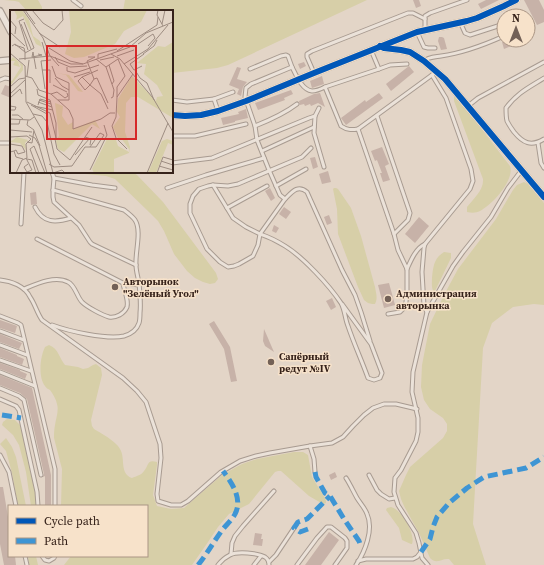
<svg xmlns="http://www.w3.org/2000/svg" width="544" height="565" font-family="'Source Serif 4',serif">
  <style>
    .green { fill: #d7cfa8 }
    .building { fill: #c7b2a8 }
    .lines { fill: none; stroke-linecap: round; stroke-linejoin: round }
    .lane-casing { stroke: #a89b91; stroke-width: 5 }
    .street-casing { stroke: #a89b91; stroke-width: 8 }
    .lane { stroke: #ebe2d9; stroke-width: 3 }
    .street { stroke: #ebe2d9; stroke-width: 5.5 }
    .quiet { stroke: #3e95d4; stroke-width: 5; stroke-dasharray: 10 5; stroke-linecap: butt }
    .cycleway-casing { stroke: #f7e2ca; stroke-width: 8 }
    .cycleway { stroke: #0057b8; stroke-width: 6 }
    .poi-dot { fill: #736157; stroke: #f7e2ca; stroke-width: 1.5 }
    .labels { text-anchor: middle; dominant-baseline: central; stroke-width: 3; stroke-linejoin: round; paint-order: stroke }
    .poi-label { font-size: 10px; font-weight: bold; fill: #36221a; stroke: #f7e2ca; text-anchor: start }
    .inset-road { fill: none; stroke: #9e8d82; stroke-width: 1 }
    .view { fill: #d62828; fill-opacity: 0.15; stroke: #d62828; stroke-width: 2 }
    .inset-edge { fill: none; stroke: #36221a; stroke-width: 2 }
  </style>
  <rect width="100%" height="100%" fill="#e3d5c7"/>
  <!-- green -->
  <g class="green">
    <path d="M4,0H38L42,7V11H27L19,2L15,1Z"/>
    <path d="M125,0H367L228,65L217,68L172,73V11H123Z"/>
    <path d="M455,96L457,97L510,166C515,180 492,205 480,211C476,213 472,213 467,212V207C473,199 484,190 483,179L454,101V97Z"/>
    <path d="M75,172H132L137,175L163,202L216,273L218,279L215,283L210,284L203,282L195,278L187,271L174,254L164,231L158,221L150,213L115,179L106,176L85,174Z"/>
    <path d="M524,182L528,184L544,203V305L534,304L513,307L492,323L483,348L473,524L486,565H454L449,559C441,558 437,565 430,558L419,533L404,506L401,499L399,491L406,475L410,467L443,438L447,431V424L443,418L430,409L424,400L421,387L422,365L430,324L444,295L458,269L496,219L513,190L517,185Z"/>
    <path d="M334,188H336L338,189L351,208L361,236L375,287C376,293 378,298 375,304H372L368,303L364,300L358,287L338,234L337,209L333,189Z"/>
    <path d="M444,252L451,253V258L435,291L434,292C431,288 432,283 432,278C433,267 434,258 444,252Z"/>
    <path d="M49,345C59,349 59,358 65,365L78,367L83,369L88,368L93,365L96,364L101,368L102,375L91,420L92,426L94,429C102,434 118,442 121,451C125,460 120,474 132,478C136,476 142,475 144,471C149,465 147,459 157,462V465L153,495L157,506L171,509L184,508L222,475L242,464L257,459L294,452H303L308,455L312,477L325,498L326,501V503L323,504L309,496L281,471H278L275,472L249,504L229,514L218,527L206,545L192,565H64L71,556H147V506H61L62,469L54,438C54,434 54,430 55,425C56,418 59,411 57,404C56,399 53,394 50,390C47,388 47,389 45,386C38,377 40,357 45,347Z"/>
    <path d="M7,419L15,420L20,425L23,436L35,492L36,506H31L26,472L19,445L13,435L2,425L3,422Z"/>
    <path d="M6,438L12,447L16,457L26,506H18L12,473L6,451L0,444Z"/>
    <path d="M391,507C401,509 416,534 412,544H411L402,540L399,528L386,510L387,508Z"/>
    <path d="M28,556H36L38,565H29Z"/>
  </g>
  <!-- building -->
  <g class="building">
    <path d="M413,0H419L421,6L416,8Z"/>
    <path d="M486,0H499L481,9L478,4Z"/>
    <path d="M524,0H539L544,10V22L537,25Z"/>
    <path d="M439,37H442L444,38L447,49L441,50L438,41Z"/>
    <path d="M508,40H514L516,44L504,49L502,42Z"/>
    <path d="M304,62L306,66L300,69L298,64Z"/>
    <path d="M409,66L414,72L391,91L386,84Z"/>
    <path d="M237,67L241,68L237,79L247,82L243,87L241,96L237,94L239,89L229,85Z"/>
    <path d="M322,76L324,84L312,88L310,81Z"/>
    <path d="M5,85L11,87V98L1,94Z"/>
    <path d="M291,90L293,94L284,98L285,100L258,110L255,103Z"/>
    <path d="M320,93L325,107L318,103L311,106L310,104L305,106L304,104L300,105L299,101L314,94Z"/>
    <path d="M379,93L383,98L346,125L341,118L365,100L366,102Z"/>
    <path d="M246,109L248,118L235,121V122L223,125L221,118L239,114L238,112Z"/>
    <path d="M382,147L389,164L385,166L390,180L383,182L380,173H382L377,160L375,161L371,151Z"/>
    <path d="M315,157L318,167L313,169L310,158Z"/>
    <path d="M328,171L331,182L322,184L319,174Z"/>
    <path d="M270,188L275,198L271,201L265,191Z"/>
    <path d="M36,192L37,204L31,205L30,193Z"/>
    <path d="M284,207L291,212L286,219L279,214Z"/>
    <path d="M329,215L332,223L327,225L324,217Z"/>
    <path d="M419,217L429,226L415,243L405,234Z"/>
    <path d="M274,225L279,228L276,233L272,231Z"/>
    <path d="M389,283L395,305L384,308L378,285Z"/>
    <path d="M332,298L336,307L331,310L326,301Z"/>
    <path d="M0,320L17,326L15,333L0,328Z"/>
    <path d="M214,321L230,347L237,381L231,382L224,349L209,324Z"/>
    <path d="M264,329L274,352L265,346L263,341Z"/>
    <path d="M0,334L22,343L19,349L0,342Z"/>
    <path d="M0,348L17,355V356L24,359L22,365L0,357Z"/>
    <path d="M0,363L20,370V371L27,374L25,379L0,369Z"/>
    <path d="M0,375L32,388L51,475V506H45V476L43,477L44,474L27,399L20,393L0,385Z"/>
    <path d="M335,472L337,477L331,480L329,475Z"/>
    <path d="M0,487H3L9,523V556H15L16,565H4L0,544Z"/>
    <path d="M329,532L339,540L321,565H305Z"/>
    <path d="M255,533L262,534L261,539H263L262,546L253,545Z"/>
  </g>
  <g class="lines">
    <defs>
      <g id="lane">
        <path d="M73,0L81,6"/>
        <path d="M460,22L465,33L470,35L504,24"/>
        <path d="M528,25L529,21"/>
        <path d="M425,29V16L430,13L467,0"/>
        <path d="M417,32L424,47L428,48H435"/>
        <path d="M371,50L379,69"/>
        <path d="M424,61C428,57 435,57 441,56C463,53 484,45 504,36"/>
        <path d="M292,67C296,75 302,90 312,91C316,91 321,89 325,87L341,126C347,130 351,130 358,129L394,234L398,250L407,269V292L406,302L404,308L400,312L388,314"/>
        <path d="M250,69L281,56L286,55L288,56L292,67L251,84L246,88L245,97L255,126L257,140L269,170L280,195L285,199L260,234C269,237 277,241 285,246C303,257 329,285 341,303C345,310 345,319 348,326C354,344 362,361 368,378L374,380L380,378L382,373L371,344L342,304"/>
        <path d="M314,73L307,57V54L312,51L408,13H413L425,19"/>
        <path d="M544,78C528,88 517,93 506,108C506,113 506,117 507,121C509,125 511,128 514,132C523,143 531,147 544,139"/>
        <path d="M0,80L5,78L11,79"/>
        <path d="M325,87L379,69L390,65L407,64"/>
        <path d="M214,99L233,92"/>
        <path d="M172,100L187,102L214,99L218,111"/>
        <path d="M468,106L478,98L544,62"/>
        <path d="M319,108L315,116L314,133L324,167"/>
        <path d="M377,116L410,213L408,220L394,234"/>
        <path d="M255,126C270,120 284,114 297,104"/>
        <path d="M358,129L432,75"/>
        <path d="M172,136H195L246,124"/>
        <path d="M0,143H11"/>
        <path d="M538,143L541,163L544,168"/>
        <path d="M262,151L314,127"/>
        <path d="M172,163L212,158L309,118L315,116"/>
        <path d="M52,172L54,178L53,190L124,210C128,213 132,216 135,220C142,231 135,252 136,265C136,271 138,277 139,283C140,293 141,304 140,313C140,316 140,320 139,323C137,329 131,334 124,336C107,340 68,331 52,325"/>
        <path d="M54,178L92,185L115,188"/>
        <path d="M213,185L233,218L246,227L260,234L258,245L253,256L239,264L234,266L228,267L220,262L207,249L190,213V204L193,196L199,189L208,186Z"/>
        <path d="M213,185L228,186L238,184L302,157L311,148"/>
        <path d="M276,186L306,169"/>
        <path d="M167,188L206,175L264,158"/>
        <path d="M53,190V197L54,202L79,225L90,242L92,244L136,265"/>
        <path d="M285,199C292,192 298,184 307,192L342,270L355,295L361,312L370,341"/>
        <path d="M35,207C43,223 55,223 71,218"/>
        <path d="M227,208L267,186"/>
        <path d="M21,224L24,172"/>
        <path d="M37,239L123,283L139,285"/>
        <path d="M407,269C411,260 416,248 425,244"/>
        <path d="M0,280C11,281 25,286 30,297C35,304 37,313 42,320L123,378L137,391L146,402L160,444L161,458L157,494L158,501L171,505H181L188,501L221,472L240,461L256,456L270,453L310,446L332,443L343,437L353,426L364,415L373,408L384,404H396L417,409"/>
        <path d="M24,289C36,284 55,275 68,282C75,285 77,297 82,302C87,307 102,315 109,317C116,318 124,314 127,307C129,300 124,291 123,283"/>
        <path d="M427,312L424,306L422,272L424,248L425,244L470,189L473,181L471,169L446,98L432,75L436,72"/>
        <path d="M0,316L18,323L21,325L55,469V506"/>
        <path d="M0,331L24,340"/>
        <path d="M0,345L27,355"/>
        <path d="M0,360L31,371"/>
        <path d="M0,372L35,386"/>
        <path d="M0,388L19,396L24,400L41,475"/>
        <path d="M0,399L16,406L19,410L37,492L38,506"/>
        <path d="M310,446L314,459L315,472"/>
        <path d="M0,455L9,472L16,506"/>
        <path d="M369,475L377,490L381,494L389,499L395,498"/>
        <path d="M346,478C350,484 353,491 357,498C360,503 365,508 367,514C374,529 365,552 356,565"/>
        <path d="M231,554L232,543L235,536L243,526L274,491"/>
        <path d="M25,556L27,565"/>
        <path d="M42,556L45,560L49,561L54,558L55,556"/>
        <path d="M358,561L366,559H413L417,557L421,552"/>
        <path d="M269,562L276,555L294,528"/>
        <path d="M218,565C221,561 226,557 230,555C237,551 258,553 265,557C268,559 269,562 269,565"/>
        <path d="M254,565L261,556"/>
        <path d="M297,565L317,538L327,527H331L345,538L347,541V548L335,565"/>
        <path d="M428,565L422,558L419,543L416,533L398,505L394,492L395,478L401,470L416,441L418,432V418L412,392L413,372L427,312L453,266L463,252L491,217L508,188L521,171"/>
      </g>
      <g id="street">
        <path d="M0,11L11,32"/>
        <path d="M380,46L384,48L401,50L410,52L424,61L445,79L544,197"/>
        <path d="M0,61L11,60"/>
        <path d="M172,115L185,116L201,115L218,111L246,101L314,73L417,32L467,21L477,18L504,6L516,0"/>
      </g>
    </defs>
    <!-- lane casing -->
    <use href="#lane" class="lane-casing"/>
    <!-- street casing -->
    <use href="#street" class="street-casing"/>
    <!-- lane -->
    <use href="#lane" class="lane"/>
    <!-- street -->
    <use href="#street" class="street"/>
    <!-- quiet -->
    <g class="quiet">
      <path d="M2,415L21,418"/>
      <path d="M315,472L316,477L325,493L330,496L344,519L359,541L361,547"/>
      <path d="M308,529L300,532L294,528L298,522L307,519L330,496"/>
      <path d="M421,552L430,539L433,527L437,517L449,503L467,488L484,477L526,468L544,457"/>
      <path d="M198,565C207,554 214,541 223,529C227,524 232,520 235,514C243,499 232,483 223,471"/>
    </g>
    <defs>
      <g id="cycleway">
        <path d="M380,46L384,48L401,50L410,52L424,61L445,79L544,197"/>
        <path d="M172,115L185,116L201,115L218,111L246,101L314,73L417,32L467,21L477,18L504,6L516,0"/>
      </g>
    </defs>
    <!-- cycleway casing -->
    <use href="#cycleway" class="cycleway-casing"/>
    <!-- cycleway -->
    <use href="#cycleway" class="cycleway"/>
  </g>
  <!-- markers -->
  <g class="poi-dot">
    <circle cx="115" cy="287" r="4"/>
    <circle cx="388" cy="299" r="4"/>
    <circle cx="271" cy="362" r="4"/>
  </g>
  <g class="labels">
    <!-- poi labels -->
    <g class="poi-label">
      <text x="123" y="281">Авторынок<tspan x="123" dy="12">"Зелёный Угол"</tspan></text>
      <text x="396" y="293">Администрация<tspan x="396" dy="12">авторынка</tspan></text>
      <text x="279" y="356">Сапёрный<tspan x="279" dy="12">редут №IV</tspan></text>
    </g>
  </g>
  <!-- overview -->
  <g transform="translate(10 10)">
    <rect width="163" height="163" fill="#e3d5c7"/>
    <path d="M4,0H12L19,10L23,26L30,31L32,37L26,34L13,6L6,10L8,26L6,10L7,6ZM59,0H137L131,12L114,21L105,34L74,47L64,48L55,44L61,22ZM163,32V108L128,87H121L116,93L115,122L120,137L119,143L104,149V163H84L82,159L97,129L106,130L108,136L119,142V139L111,128H108L103,117L110,107L107,102L108,89L122,66L146,91L147,87L153,86L147,75L134,64L136,54L127,53L148,36L155,37ZM3,47L13,55V60L0,76V71H2L11,57L10,54L8,52L10,57L3,55L5,51H0ZM47,63L59,65L73,82L68,81L56,65ZM45,93L53,96L52,106L58,115L63,112V119L85,110L90,119L82,114L54,142L48,139L46,131L49,126ZM7,127L18,130L15,133L16,140L10,133L0,132ZM157,129L163,131V135L158,133L146,163H138L152,131Z" fill="#d7cfa8"/>
    <path class="inset-road" d="M13,0L33,28L40,46M15,0L25,14M22,0L33,13L44,20L53,10L52,0M148,0L147,5L153,16M14,9L9,11L18,40M0,10L6,17L5,24M14,12L24,38L15,43M11,14L21,39M152,14L155,0M0,22L15,36M29,23L50,37M32,32L36,46M128,34L143,24L145,28L138,36M5,35L14,38L15,42M2,36L5,34L15,42V50M39,38L60,51L73,54M107,41L147,15L148,7M23,42L22,47L32,45L28,44M23,42L26,59M0,43L15,56L16,92L32,120L43,163M101,44L110,49L143,88L163,122M133,44L144,36L147,30M40,46L49,56M107,46L124,40M45,47L48,52L60,57L77,56M78,47H85L77,51L84,69L80,75L91,84L98,99M88,48V44L107,39M9,49L40,46L61,54H73L120,37L136,23L163,12M86,49L96,57L104,80L103,87L101,88M90,50L104,47M114,54L138,39L158,15M99,55L104,71L102,74M42,56L46,67L59,73V90H48M132,56L124,60L120,54L134,44M57,57V61L65,63L89,55M96,57L108,49M32,60H40V73M125,60L130,68L137,73L144,90M15,66L22,68L29,80L41,84L59,100L63,109V119L91,109L100,103H105M17,66L19,50M64,67L80,62M72,67L80,75L75,80L68,71ZM72,67L88,60M45,68L52,76L59,80M84,69L87,68L98,93M43,75L57,82M0,77L9,69L15,68M35,79L31,51L41,50M0,84L15,70M41,84L47,82L55,88L58,86L57,83M107,87V77L115,66L108,49M0,88L10,79L12,84M29,90L41,94M17,92L40,103L46,128V113L40,90L28,85L27,79M28,92L42,97M21,95L37,104M28,95L30,89L41,92M0,96L6,97L5,100H0M24,96L43,100M23,104L32,106L37,112L44,144L50,155M2,105H8L13,109M0,109L20,110L24,107M0,114H9L10,110M0,120L22,122M24,121L30,136M19,125L25,128L29,135L37,163M0,127L17,126L21,129M75,127L82,117M45,129L47,139L60,150L75,127L81,129L80,135M17,132L22,133L24,120L17,115L18,110M0,134L12,136L15,142L8,144L6,140L4,141M117,139L106,128L102,116L106,107L107,87L123,64M0,142L4,141L6,147L13,149M65,145L80,128M16,148L22,160L17,162L14,157L18,154M17,149L22,150L26,163M151,151L163,155M39,154L44,157L62,156L75,137H86L94,125L90,123L80,137M149,156L163,160M80,160L97,125L94,115M6,163L12,150L17,148L16,134L21,129M29,163L20,139L24,136L35,163M43,163L52,160L55,163M137,163L158,113M147,163L153,147L163,150"/>
    <path class="view" d="M37,36H126V129H37Z"/>
    <rect width="163" height="163" class="inset-edge"/>
  </g>
  <!-- legend -->
  <rect x="8" y="505" width="140" height="52" fill="#f7e2ca" stroke="#aa9584"/>
  <rect x="16" y="518" width="20" height="6" fill="#0057b8" stroke="#aa9584"/>
  <text x="44" y="525" font-size="12" fill="#36221a">Cycle path</text>
  <rect x="16" y="538" width="20" height="6" fill="#3e95d4" stroke="#aa9584"/>
  <text x="44" y="545" font-size="12" fill="#36221a">Path</text>
  <!-- north arrow -->
  <g transform="translate(516 28)"><circle r="19" fill="#f7e2ca" stroke="#aa9584"/>
  <path d="M0-3L7 15L0 10L-7 15Z" fill="#736157"/>
  <text y="-6" font-size="11" font-weight="bold" text-anchor="middle" fill="#36221a">N</text>
  </g>
</svg>
